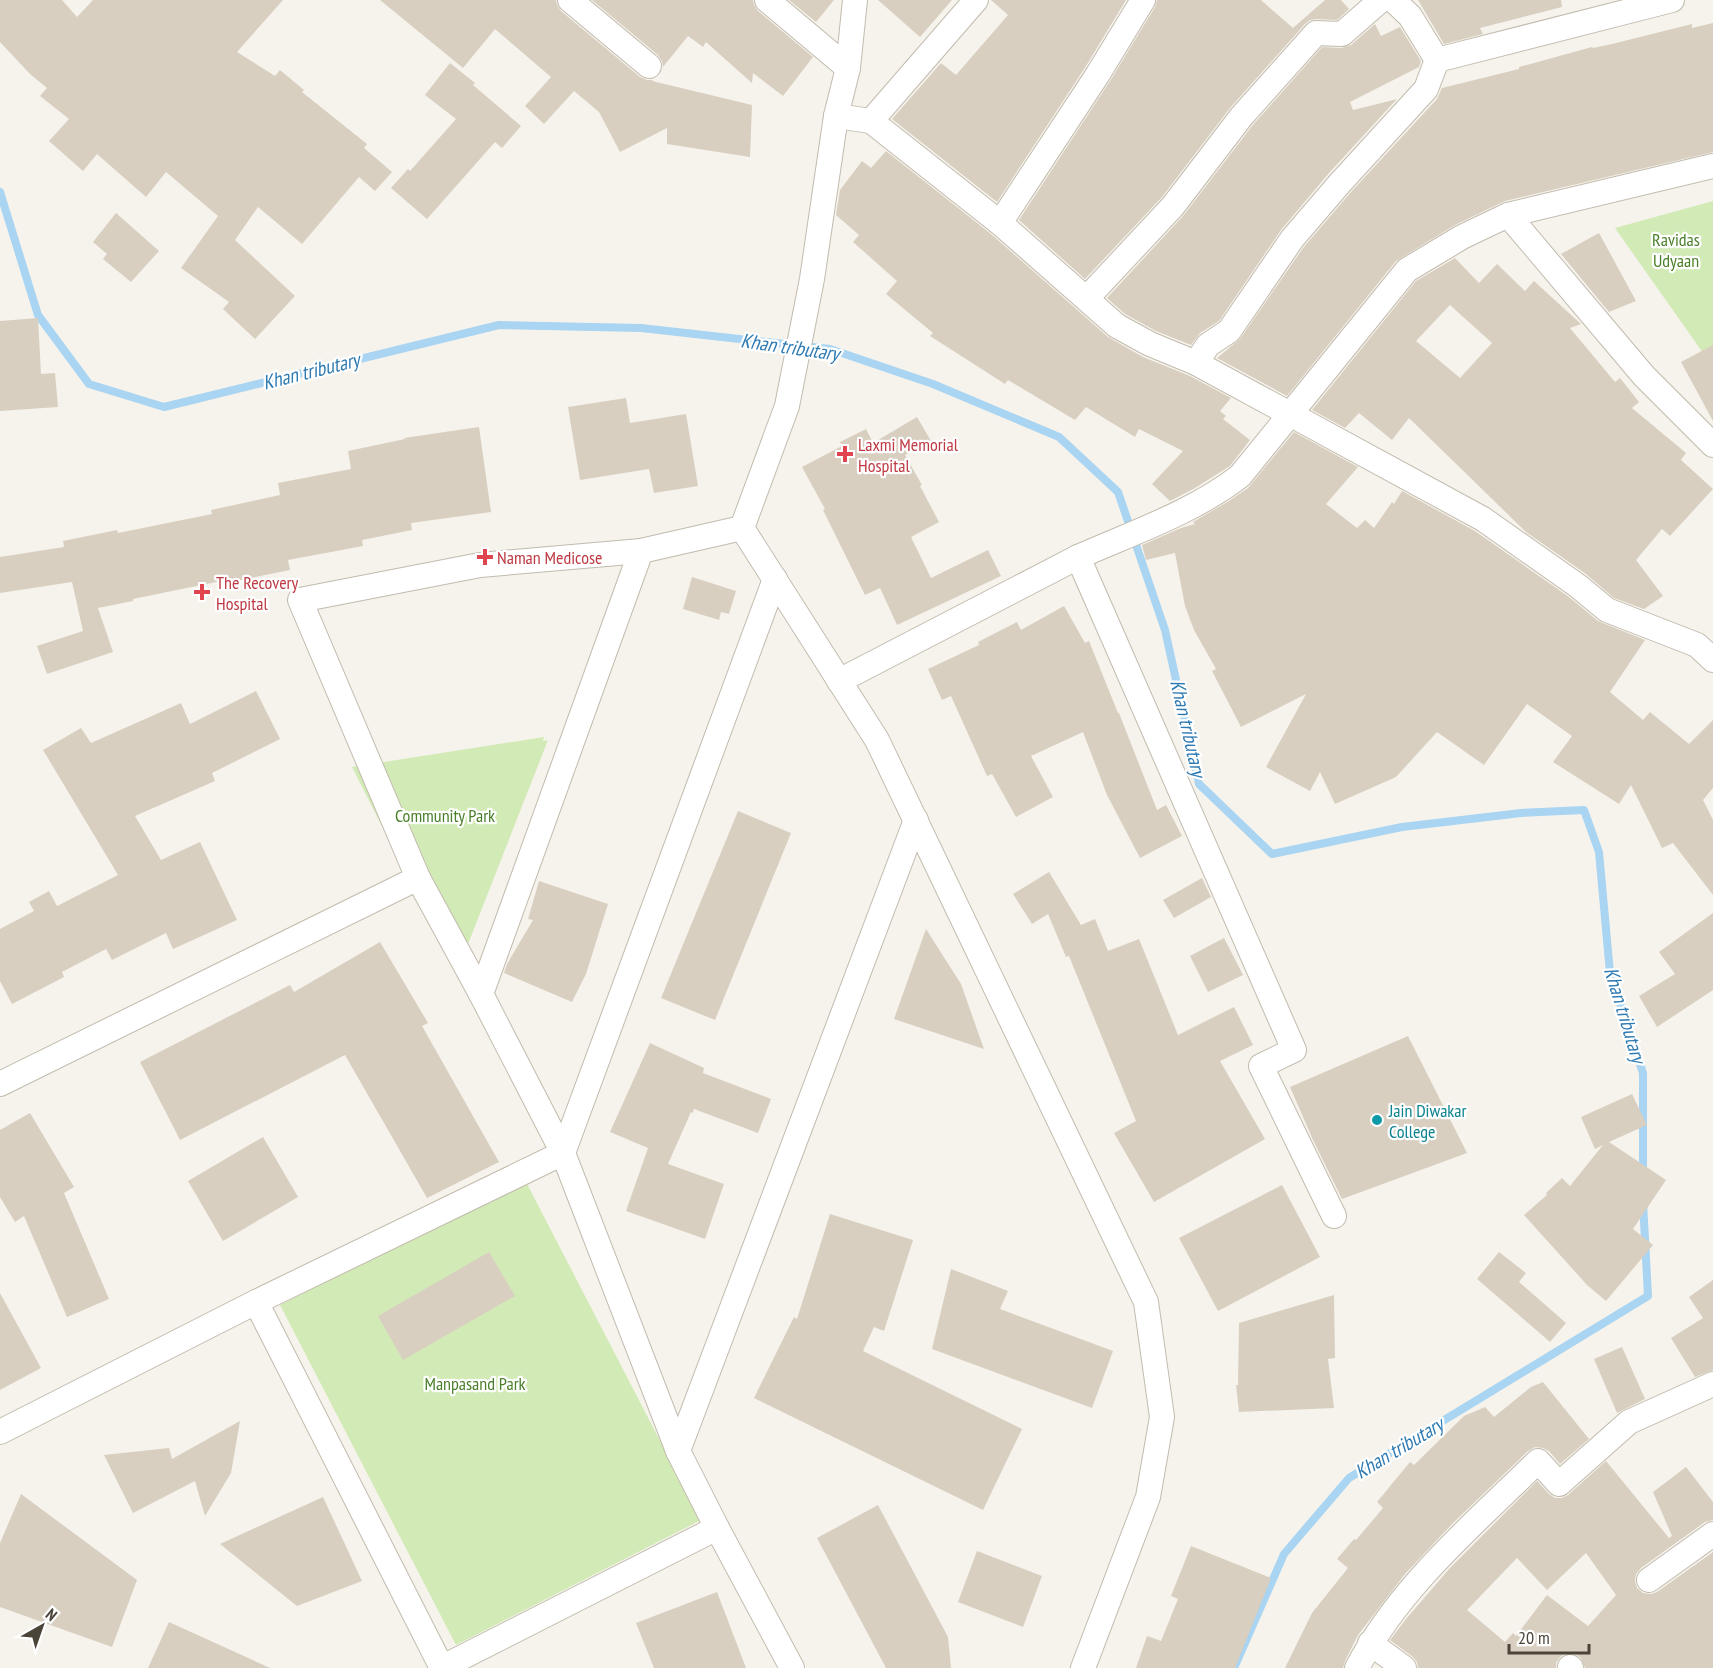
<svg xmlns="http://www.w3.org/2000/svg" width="1713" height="1668" font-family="'PT Sans Narrow',sans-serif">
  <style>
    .green { fill: #d2eab5 }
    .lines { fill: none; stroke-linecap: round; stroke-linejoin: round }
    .stream { stroke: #a9d4f2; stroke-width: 8 }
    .building { fill: #d8cfc1; fill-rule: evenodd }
    .minor-casing { stroke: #c2bbae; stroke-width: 26 }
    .minor { stroke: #fff; stroke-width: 24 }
    .health-dot { fill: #e0444e; stroke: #fff; stroke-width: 2 }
    .culture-dot { fill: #0f9aa8; stroke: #fff; stroke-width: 2 }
    .labels { text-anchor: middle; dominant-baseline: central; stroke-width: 4.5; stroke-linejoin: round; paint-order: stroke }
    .park-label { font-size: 18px; fill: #4a7f2a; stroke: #fff }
    .health-label { font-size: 18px; fill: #be3a42; stroke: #fff; text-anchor: start }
    .culture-label { font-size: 18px; fill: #0d838f; stroke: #fff; text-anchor: start }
    .water-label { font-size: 20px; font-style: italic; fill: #2e7ab2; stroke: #fff }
  </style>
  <rect width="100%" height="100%" fill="#f6f3ec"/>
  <!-- green -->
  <g class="green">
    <path d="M1713,201V367L1615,228Z"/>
    <path d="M544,737L543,741L548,740L468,944L464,938L453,967L352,767Z"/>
    <path d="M525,1180L701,1520L456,1645L280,1305Z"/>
  </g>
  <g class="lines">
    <!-- stream -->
    <g class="stream">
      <path d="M0,192L38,315L89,384L164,407L499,325L641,328L830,349L933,384L1059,437L1118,492L1165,630L1199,784L1272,854L1402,827L1521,813L1584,810L1599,852L1610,973L1643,1073V1174"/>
      <path d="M1234,1668L1284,1554L1349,1478L1648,1296L1643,1202"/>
    </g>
  </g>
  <!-- building -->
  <g class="building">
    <path d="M0,0H62L77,17L93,0H283L237,52L275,76L280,70L304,90L302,92L367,144L364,148L392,172L375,191L359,177L302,244L258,207L235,240L295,296L255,339L223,309L229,302L181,268L218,216L166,172L146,197L97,154L83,171L49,141L69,119L40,96L47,88L30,74L0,42Z"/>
    <path d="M380,0H556L557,5L561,11L640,77L647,80H653L652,81L752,105L750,157L667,144V128L620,152L599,112L574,91L544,124L525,106L551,77L495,29L463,68Z"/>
    <path d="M592,0H753L754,5L758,11L813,57L783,96L753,73L752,83L706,42L703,47L688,36L663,67L662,61L658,55Z"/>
    <path d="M789,0H834L816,22Z"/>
    <path d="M878,0H952L920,37Z"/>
    <path d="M991,0H1126L1086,66L997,202L892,119L941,63L956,75L1008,15Z"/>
    <path d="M1157,0H1261L1293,28L1325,0H1341L1349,9L1337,20L1316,19L1310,20L1305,24L1230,108L1162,197L1085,279L1019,220L1110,81L1155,7Z"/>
    <path d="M1418,0H1561L1562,7L1480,28L1483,34L1444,44Z"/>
    <path d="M1713,23V152L1505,201L1455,225L1396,261L1287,396L1217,358L1240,339L1303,248L1351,192L1437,99L1442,88L1519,69V67L1592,47L1593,48L1612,44L1692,24V28Z"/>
    <path d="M1375,24L1381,36L1400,27L1421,61L1419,67L1350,102L1353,110L1397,99L1329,173L1281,230L1219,321L1200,333L1191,345L1156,331L1125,314L1107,298L1183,216L1252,126L1322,47L1341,48L1351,45Z"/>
    <path d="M450,63L475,83L473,85L521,126L502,148L495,142L427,219L391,188L408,169L410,171L456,119L425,95Z"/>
    <path d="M886,151L991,234L1108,337L1143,357L1190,376L1231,398L1220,411L1226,416L1223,419L1250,440L1230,466L1195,488L1170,501L1152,484L1183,451L1139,429L1135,437L1086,407L1075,420L1008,380L1005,384L930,336L933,333L886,294L897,281L853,242L859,235L836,215L840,190L862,161L871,168Z"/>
    <path d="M116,213L159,251L131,282L103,259L107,254L93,242Z"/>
    <path d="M1599,233L1636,301L1609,312L1561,254Z"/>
    <path d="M1455,258L1479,283L1497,264L1525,291L1534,281L1581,324L1570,328L1615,382L1620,378L1639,402L1632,408L1686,453L1681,460L1713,489L1670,536L1662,529L1636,560L1663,596L1644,609L1614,598L1586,574L1526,532L1409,418L1392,440L1359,413L1345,428L1312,410L1416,281ZM1450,305L1492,343L1460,378L1416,341Z"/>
    <path d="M38,318L41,374L55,373L58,407L0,411V321Z"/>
    <path d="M1713,345V421L1681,362Z"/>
    <path d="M626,398L630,423L686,414L698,486L654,493L649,469L580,480L568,407Z"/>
    <path d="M917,417L931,441L905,455L922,485L920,486L939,522L911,537L931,578L988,550L1001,576L897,625L880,588L865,595L823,510L825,509L802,467L842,446L840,442L866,429L873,443Z"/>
    <path d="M479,427L491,512L411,523L412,530L362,540L363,546L288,560L290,570L226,583V580L133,599V601L98,608L113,652L47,674L37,646L83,631L72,582L0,593V557L64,547L63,541L117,530L118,533L212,514L211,510L280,495L278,483L351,469L348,451L405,439L404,438Z"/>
    <path d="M1294,432L1358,467L1326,504L1357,528L1365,520L1374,528L1392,502L1394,504L1402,491L1475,531L1569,597L1598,621L1645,640L1610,692L1643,720L1650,712L1689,744L1713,720V788L1703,800L1713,820V895L1673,843L1662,848L1631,785L1619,804L1553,762L1572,736L1527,704L1484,765L1437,732L1396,777L1335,804L1320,772L1310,791L1266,767L1306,694L1241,727L1212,671L1216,669L1194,630L1185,606L1175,553L1146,560L1142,545L1181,528L1195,524L1193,522L1229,501L1248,488Z"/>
    <path d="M692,577L736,591L729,614L721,612L719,620L683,609Z"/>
    <path d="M1064,606L1085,643L1089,641L1118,713H1119L1157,810L1166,805L1182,836L1140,858L1107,795L1083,732L1031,756L1053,797L1016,817L992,774L987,776L951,696L942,700L928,669L979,645L978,642L1017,622L1021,630Z"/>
    <path d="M256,691L280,739L212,773L215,781L135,816L161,860L200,842L237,920L173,949L166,933L112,960L106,949L62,972L64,977L12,1004L0,981V929L34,911L29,902L49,891L57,906L118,875L43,750L81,728L91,743L181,703L190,724Z"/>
    <path d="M738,811L791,833L715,1020L661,998Z"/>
    <path d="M1049,872L1081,925L1095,919L1108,951L1139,939L1178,1035L1234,1007L1253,1045L1220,1061L1265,1139L1154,1202L1114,1133L1136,1121L1069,956L1066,957L1048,914L1032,924L1013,894Z"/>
    <path d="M1202,878L1211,897L1174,918L1163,900Z"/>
    <path d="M539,881L608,904L586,974L572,1002L504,973L507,964L533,920L528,919Z"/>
    <path d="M1713,913V990L1657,1027L1639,996L1675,974L1659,952Z"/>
    <path d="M926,929L961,984L984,1049L894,1019Z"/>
    <path d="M1224,938L1243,975L1208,992L1190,956Z"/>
    <path d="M380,942L428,1023L422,1026L499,1162L427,1198L345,1055L180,1140L140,1062L290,985L294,992Z"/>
    <path d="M1408,1036L1467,1153L1342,1199L1313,1140L1290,1087Z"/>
    <path d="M650,1043L704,1068L703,1073L771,1099L758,1133L694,1109L693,1113L691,1112L668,1164L724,1184L705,1239L626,1211L648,1148L610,1132Z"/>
    <path d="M1632,1094L1647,1125L1609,1142L1666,1180L1633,1229L1653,1245L1606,1301L1587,1285L1524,1215L1547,1195L1546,1193L1562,1178L1570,1186L1603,1145L1595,1149L1581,1117Z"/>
    <path d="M30,1113L74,1187L64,1193L109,1299L67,1317L24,1216L15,1222L0,1197V1130Z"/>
    <path d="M263,1137L298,1197L223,1241L188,1181Z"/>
    <path d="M1282,1185L1320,1257L1218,1311L1179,1238Z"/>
    <path d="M830,1214L913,1240L884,1331L874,1327L863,1351L1022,1429L983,1510L754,1398L794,1317L797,1319Z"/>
    <path d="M489,1252L515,1296L403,1360L378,1316Z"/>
    <path d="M1499,1252L1526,1273L1519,1282L1566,1323L1550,1342L1477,1279Z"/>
    <path d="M951,1269L1008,1291L1000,1309L1113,1351L1092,1408L932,1349Z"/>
    <path d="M1713,1280V1370L1695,1377L1671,1338L1703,1318L1689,1297Z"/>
    <path d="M0,1293L41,1368L0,1390Z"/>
    <path d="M1334,1295L1335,1358L1328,1359L1334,1408L1239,1412L1236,1385H1238L1239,1323Z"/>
    <path d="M1622,1347L1645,1399L1617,1413L1594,1359Z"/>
    <path d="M1543,1382L1589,1439L1560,1464L1549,1451L1543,1448L1535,1447L1528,1451L1453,1523L1405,1574L1358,1635L1345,1661L1343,1668H1285L1312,1613L1348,1568L1337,1559L1354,1539L1356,1540L1383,1508L1377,1502L1410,1462L1414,1465L1464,1416L1485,1407L1494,1417L1531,1387Z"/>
    <path d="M240,1421L231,1473L205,1516L195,1481L133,1513L104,1455L169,1448L172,1459Z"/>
    <path d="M1606,1461L1669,1538L1672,1536L1653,1492L1686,1467L1713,1502V1520L1705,1522L1641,1568L1636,1574L1635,1581L1637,1588L1643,1593L1651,1594L1657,1592L1713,1552V1668H1585L1581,1658L1573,1653H1566L1560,1657L1556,1663V1668H1418L1417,1662L1413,1657L1390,1640L1406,1619L1450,1568L1537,1481L1549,1494L1555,1498H1562L1568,1495ZM1586,1553L1616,1595L1588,1626L1547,1595L1516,1636L1513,1633L1505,1642L1467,1610L1517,1558L1547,1590Z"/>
    <path d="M21,1494L137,1580L112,1647L0,1607V1543Z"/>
    <path d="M323,1497L362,1581L297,1606L220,1544Z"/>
    <path d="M878,1505L948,1637L951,1668H886L817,1538Z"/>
    <path d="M1191,1546L1271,1578L1235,1668H1136L1147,1636L1161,1641L1178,1599L1171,1596Z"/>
    <path d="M977,1551L1042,1576L1023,1627L958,1602Z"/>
    <path d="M717,1592L746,1668H654L636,1623Z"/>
    <path d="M169,1622L270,1668H148Z"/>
  </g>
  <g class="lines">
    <defs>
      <g id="minor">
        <path d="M570,0L649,66"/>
        <path d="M767,0L848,68"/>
        <path d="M1393,0L1410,16L1437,60"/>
        <path d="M1437,60L1672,0"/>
        <path d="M836,116L871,121L976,0"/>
        <path d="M871,121L1000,223L1117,326L1150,344L1196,363L1483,519L1578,586L1607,610L1697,645L1713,660"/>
        <path d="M1508,215L1644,376L1713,445"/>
        <path d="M1000,223L1098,74L1143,0"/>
        <path d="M1087,298L1173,206L1241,117L1316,33L1342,34L1381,0"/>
        <path d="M1196,363L1208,345L1229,331L1292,239L1340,183L1426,89L1437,60"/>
        <path d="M742,528L641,551L480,565L300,600L418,878L481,994L563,1153L678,1451L717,1528L792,1668"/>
        <path d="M742,528L877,740L1146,1302L1162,1417L1148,1497L1083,1668"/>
        <path d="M742,528L787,406L812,279L836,116L848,68L855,0"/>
        <path d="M1078,557C1132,533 1192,513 1240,476L1407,270L1462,237L1508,215L1713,166"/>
        <path d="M839,681L1078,557L1294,1050L1261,1066L1334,1216"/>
        <path d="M481,994L641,551"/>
        <path d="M0,1084L418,878"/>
        <path d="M256,1302L442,1668"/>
        <path d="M0,1432L256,1302L563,1153L775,579"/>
        <path d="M678,1451L916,820"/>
        <path d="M1649,1580L1713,1534"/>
        <path d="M1370,1643L1404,1668"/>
        <path d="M1570,1667L1571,1668"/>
        <path d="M441,1668L717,1528"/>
        <path d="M1357,1668C1400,1586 1473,1525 1538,1461L1559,1484L1629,1422L1713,1384"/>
      </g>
    </defs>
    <!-- minor casing -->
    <use href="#minor" class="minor-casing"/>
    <!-- minor -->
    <use href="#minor" class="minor"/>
  </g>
  <!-- markers -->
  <g class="health-dot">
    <path d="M842 445h6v6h6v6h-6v6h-6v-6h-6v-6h6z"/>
    <path d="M482 548h6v6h6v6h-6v6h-6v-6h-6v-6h6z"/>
    <path d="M199 583h6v6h6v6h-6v6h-6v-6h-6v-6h6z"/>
  </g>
  <circle class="culture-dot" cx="1377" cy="1120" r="6"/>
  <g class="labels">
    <!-- park labels -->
    <g class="park-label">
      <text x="1676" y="239">Ravidas<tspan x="1676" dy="21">Udyaan</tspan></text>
      <text x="445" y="815">Community Park</text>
      <text x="475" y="1383">Manpasand Park</text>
    </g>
    <!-- health labels -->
    <g class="health-label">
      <text x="858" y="444">Laxmi Memorial<tspan x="858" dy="21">Hospital</tspan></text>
      <text x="497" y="557">Naman Medicose</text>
      <text x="216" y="582">The Recovery<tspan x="216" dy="21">Hospital</tspan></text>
    </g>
    <!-- culture labels -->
    <g class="culture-label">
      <text x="1389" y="1110">Jain Diwakar<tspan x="1389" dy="21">College</tspan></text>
    </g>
    <!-- water labels -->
    <g class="water-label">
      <text transform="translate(790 347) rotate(8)">Khan tributary</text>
      <text transform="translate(311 371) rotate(-14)">Khan tributary</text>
      <text transform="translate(1188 728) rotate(77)">Khan tributary</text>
      <text transform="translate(1625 1015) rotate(73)">Khan tributary</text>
      <text transform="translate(1399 1448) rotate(-31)">Khan tributary</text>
    </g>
  </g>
  <!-- north arrow -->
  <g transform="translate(42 1626) rotate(40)" stroke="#ffffff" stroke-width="4.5" paint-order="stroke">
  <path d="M0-4.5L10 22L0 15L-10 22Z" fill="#4b4439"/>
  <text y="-9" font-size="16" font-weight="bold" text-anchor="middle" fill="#4b4439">N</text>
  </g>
  <!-- scale -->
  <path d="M1509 1644v9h80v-9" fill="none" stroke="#4b4439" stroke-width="3"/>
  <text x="1518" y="1644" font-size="18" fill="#4b4439" stroke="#ffffff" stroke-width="4.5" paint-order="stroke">20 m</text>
</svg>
